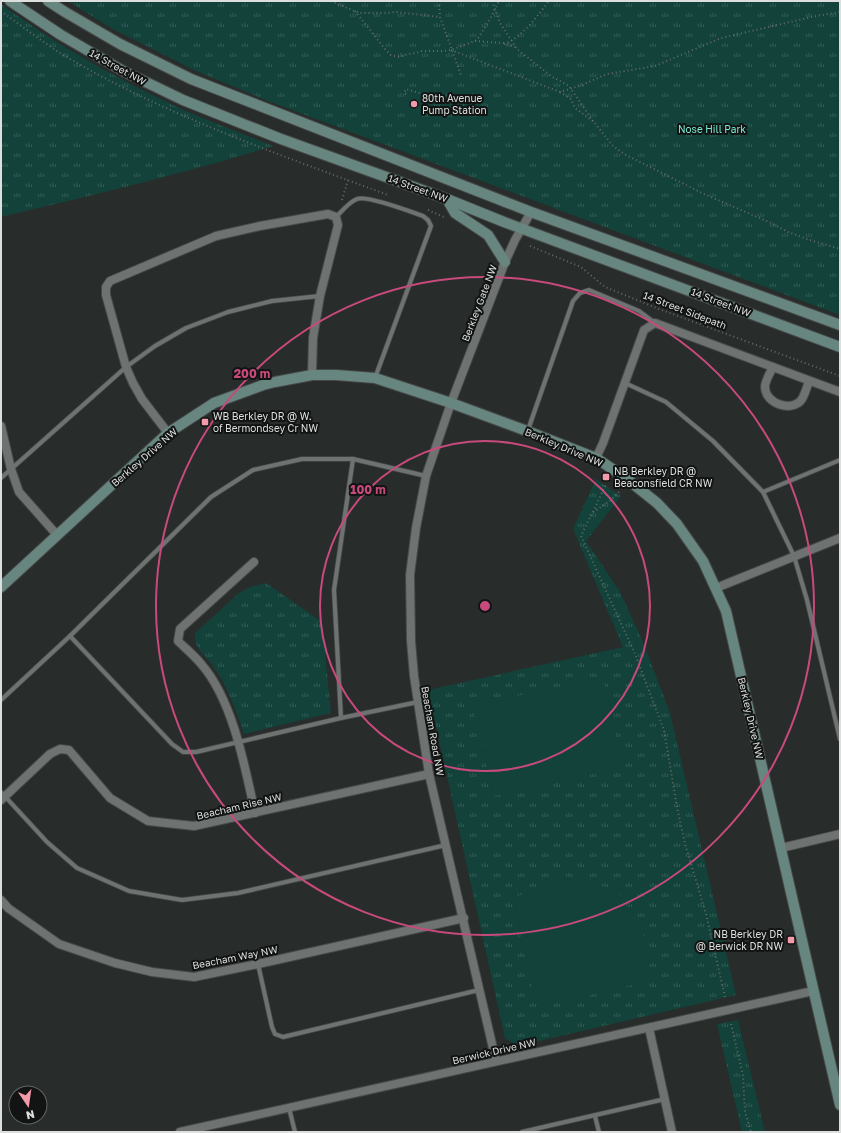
<svg xmlns="http://www.w3.org/2000/svg" width="841" height="1133" font-family="'Golos Text',sans-serif">
  <style>
    .park { fill: url(#park-tufts) }
    .garden { fill: #12423a }
    .lines { fill: none; stroke-linecap: round; stroke-linejoin: round }
    .lane-casing { stroke: #464948; stroke-width: 5.5 }
    .street-casing { stroke: #464948; stroke-width: 10 }
    .secondary-casing { stroke: #464948; stroke-width: 12 }
    .path { stroke: #666a69; stroke-width: 2; stroke-dasharray: 1 3; stroke-linecap: butt }
    .lane { stroke: #6e7271; stroke-width: 4 }
    .street { stroke: #6e7271; stroke-width: 8 }
    .secondary { stroke: #688680; stroke-width: 10 }
    .ring { fill: none; stroke: #c84a7c; stroke-width: 2 }
    .poi-dot { fill: #f39aab; stroke: #121413; stroke-width: 1.5 }
    .labels { text-anchor: middle; dominant-baseline: central; stroke-width: 4; stroke-linejoin: round; paint-order: stroke }
    .street-label { font-size: 10px; fill: #dcdfde; stroke: #121413 }
    .poi-label { font-size: 10px; fill: #dcdfde; stroke: #121413; text-anchor: start }
    .park-label { font-size: 10px; fill: #7bedd6; stroke: #121413 }
    .centre { fill: #c84a7c; stroke: #121413; stroke-width: 2 }
    .ring-label { font-size: 12px; text-anchor: middle; font-weight: bold; fill: #c84a7c; stroke: #121413; stroke-width: 4; stroke-linejoin: round; paint-order: stroke }
  </style>
  <defs>
    <pattern id="park-tufts" width="24" height="20" patternUnits="userSpaceOnUse"><rect width="24" height="20" fill="#12423a"/><path d="M3 7l-1-3M5 7V3M7 7l1-3M15 17l-1-3M17 17v-4M19 17l1-3" fill="none" stroke="#345d56"/></pattern>
  </defs>
  <rect width="100%" height="100%" fill="#282c2b"/>
  <!-- park -->
  <g class="park">
    <path d="M68,1H840V315L268,101L194,70L109,27Z"/>
    <path d="M1,4C54,43 112,76 171,104C204,120 239,132 273,146C183,174 92,195 1,217Z"/>
    <path d="M596,479L621,496L586,541L620,592L643,642L670,713L736,995L518,1046L505,1038L428,690L623,647L573,529Z"/>
    <path d="M266,583L322,622L331,713L244,734C238,715 231,697 222,680C218,674 214,667 210,662C201,652 194,647 195,633L239,593L250,587Z"/>
    <path d="M738,1020L765,1132H742L717,1024Z"/>
  </g>
  <!-- garden -->
  <g class="garden">
    <path d="M603,677L623,767L494,796L473,706Z"/>
    <path d="M565,879L616,889L643,932L648,981L548,1005L534,999L513,898Z"/>
  </g>
  <g class="lines">
    <defs>
      <g id="lane">
        <path d="M336,217C342,211 349,202 357,199C366,195 412,212 423,216L428,220L431,226L375,378"/>
        <path d="M625,383L666,402L713,441L763,492L794,556L807,600L840,739"/>
        <path d="M528,430L573,301L580,293L589,290L639,311L655,323"/>
        <path d="M1,478L126,367L155,346L186,328L228,312L272,301L320,296"/>
        <path d="M763,492L840,460"/>
        <path d="M70,636L172,744L183,752H196L341,718L418,702"/>
        <path d="M1,700L70,636L211,497L253,470L302,459H353L426,476"/>
        <path d="M341,718L334,590L353,459"/>
        <path d="M1,792L47,842L77,868L129,891L182,900L238,893L446,845"/>
        <path d="M258,964L272,1027L275,1034L283,1037L479,990"/>
        <path d="M289,1108L295,1132"/>
        <path d="M595,1116L599,1132"/>
        <path d="M522,1132L665,1099"/>
      </g>
      <g id="street">
        <path d="M773,367C770,373 765,381 765,387C765,404 793,413 802,399C805,394 807,387 809,381"/>
        <path d="M1,426L11,469L19,492L57,535"/>
        <path d="M168,433L142,399L133,383L126,367L106,295V287L110,281L216,236L260,226L328,214L336,217L338,225L320,296L313,338L312,375"/>
        <path d="M596,458L603,443L644,330L655,323L840,392"/>
        <path d="M254,562L180,629L178,641C186,649 195,656 202,665C233,701 245,767 255,813"/>
        <path d="M716,588L840,538"/>
        <path d="M1,800L50,754L60,749L69,750L110,798L148,821L194,826L429,774"/>
        <path d="M781,848L840,834"/>
        <path d="M1,900L8,908L59,944L115,963L152,972L194,977L258,964L464,918"/>
        <path d="M649,1028L672,1132"/>
        <path d="M496,1061L429,774L414,676L411,641L410,575L416,528L426,476L451,403L505,262L515,240L531,212"/>
        <path d="M180,1132L813,991"/>
      </g>
      <g id="secondary">
        <path d="M10,1L61,35L125,72L183,100L281,139L447,199L504,222L840,347"/>
        <path d="M48,1L65,12L120,44L191,79L531,212L840,325"/>
        <path d="M447,199L455,213L488,235L505,262"/>
        <path d="M1,587L168,433L214,403L263,385L275,382L312,375H336L375,378L451,403L527,431L596,458L605,464L627,479L657,503L677,524L703,561L726,611L840,1105"/>
      </g>
    </defs>
    <!-- lane casing -->
    <use href="#lane" class="lane-casing"/>
    <!-- street casing -->
    <use href="#street" class="street-casing"/>
    <!-- secondary casing -->
    <use href="#secondary" class="secondary-casing"/>
    <!-- path -->
    <g class="path">
      <path d="M331,1L359,13H386L396,12L440,17"/>
      <path d="M439,1L440,17L461,75"/>
      <path d="M492,1L500,23L517,49L551,76L569,86L593,121"/>
      <path d="M1,11C20,25 40,40 60,53C164,115 275,153 388,195"/>
      <path d="M355,11L385,49L391,55L399,57L408,54L416,53L422,51H443L451,50L475,41L479,37L491,17L499,1"/>
      <path d="M475,41L503,43L515,47"/>
      <path d="M504,44C522,38 538,15 549,1"/>
      <path d="M451,50L560,92L582,85L607,74L655,66L721,38L816,16L840,12"/>
      <path d="M560,92L571,99L575,108L594,122L612,145L624,154L704,194L771,223L788,232L810,240L840,249"/>
      <path d="M406,94L404,93L406,89L450,102"/>
      <path d="M342,200L348,180"/>
      <path d="M428,210L446,218"/>
      <path d="M530,246L581,267L605,287L659,309L840,376"/>
      <path d="M619,492L611,500L592,513L581,536L635,654L664,730L677,807L685,844L706,914L725,997"/>
      <path d="M593,512L606,484"/>
      <path d="M731,1024L743,1075L745,1112L751,1132"/>
    </g>
    <!-- lane -->
    <use href="#lane" class="lane"/>
    <!-- street -->
    <use href="#street" class="street"/>
    <!-- secondary -->
    <use href="#secondary" class="secondary"/>
  </g>
  <!-- distance rings -->
  <g class="ring">
    <circle cx="485" cy="606" r="165"/>
    <circle cx="485" cy="606" r="329"/>
  </g>
  <!-- markers -->
  <g class="poi-dot">
    <circle cx="414" cy="104" r="4"/>
    <rect x="201" y="418" width="8" height="8" rx="2"/>
    <rect x="602" y="473" width="8" height="8" rx="2"/>
    <rect x="787" y="936" width="8" height="8" rx="2"/>
  </g>
  <g class="labels">
    <!-- street labels -->
    <g class="street-label">
      <text transform="translate(118 67) rotate(29)">14 Street NW</text>
      <text transform="translate(418 188) rotate(20)">14 Street NW</text>
      <text transform="translate(721 302) rotate(21)">14 Street NW</text>
      <text transform="translate(479 303) rotate(-69)">Berkley Gate NW</text>
      <text transform="translate(685 310) rotate(21)">14 Street Sidepath</text>
      <text transform="translate(564 447) rotate(23)">Berkley Drive NW</text>
      <text transform="translate(144 457) rotate(-41)">Berkley Drive NW</text>
      <text transform="translate(751 718) rotate(77)">Berkley Drive NW</text>
      <text transform="translate(433 731) rotate(80)">Beacham Road NW</text>
      <text transform="translate(239 806) rotate(-13)">Beacham Rise NW</text>
      <text transform="translate(235 957) rotate(-11)">Beacham Way NW</text>
      <text transform="translate(494 1051) rotate(-13)">Berwick Drive NW</text>
    </g>
    <!-- poi labels -->
    <g class="poi-label">
      <text x="422" y="98">80th Avenue<tspan x="422" dy="12">Pump Station</tspan></text>
      <text x="213" y="416">WB Berkley DR @ W.<tspan x="213" dy="12">of Bermondsey Cr NW</tspan></text>
      <text x="614" y="471">NB Berkley DR @<tspan x="614" dy="12">Beaconsfield CR NW</tspan></text>
      <text x="783" y="934" text-anchor="end">NB Berkley DR<tspan x="783" dy="12">@ Berwick DR NW</tspan></text>
    </g>
    <!-- park labels -->
    <g class="park-label">
      <text x="712" y="129">Nose Hill Park</text>
    </g>
  </g>
  <circle cx="485" cy="606" r="6" class="centre"/>
  <g class="ring-label">
    <text x="252" y="378">200 m</text>
    <text x="368" y="494">100 m</text>
  </g>
  <!-- border -->
  <rect width="841" height="1133" fill="none" stroke="#dcdfde" stroke-width="4"/>
  <!-- north arrow -->
  <g transform="translate(28 1105) rotate(167)"><circle r="19" fill="#121413" stroke="#636564"/>
  <path d="M0-3L7 15L0 10L-7 15Z" fill="#f39aab"/>
  <text y="-6" font-size="11" font-weight="bold" text-anchor="middle" fill="#dcdfde">N</text>
  </g>
</svg>
